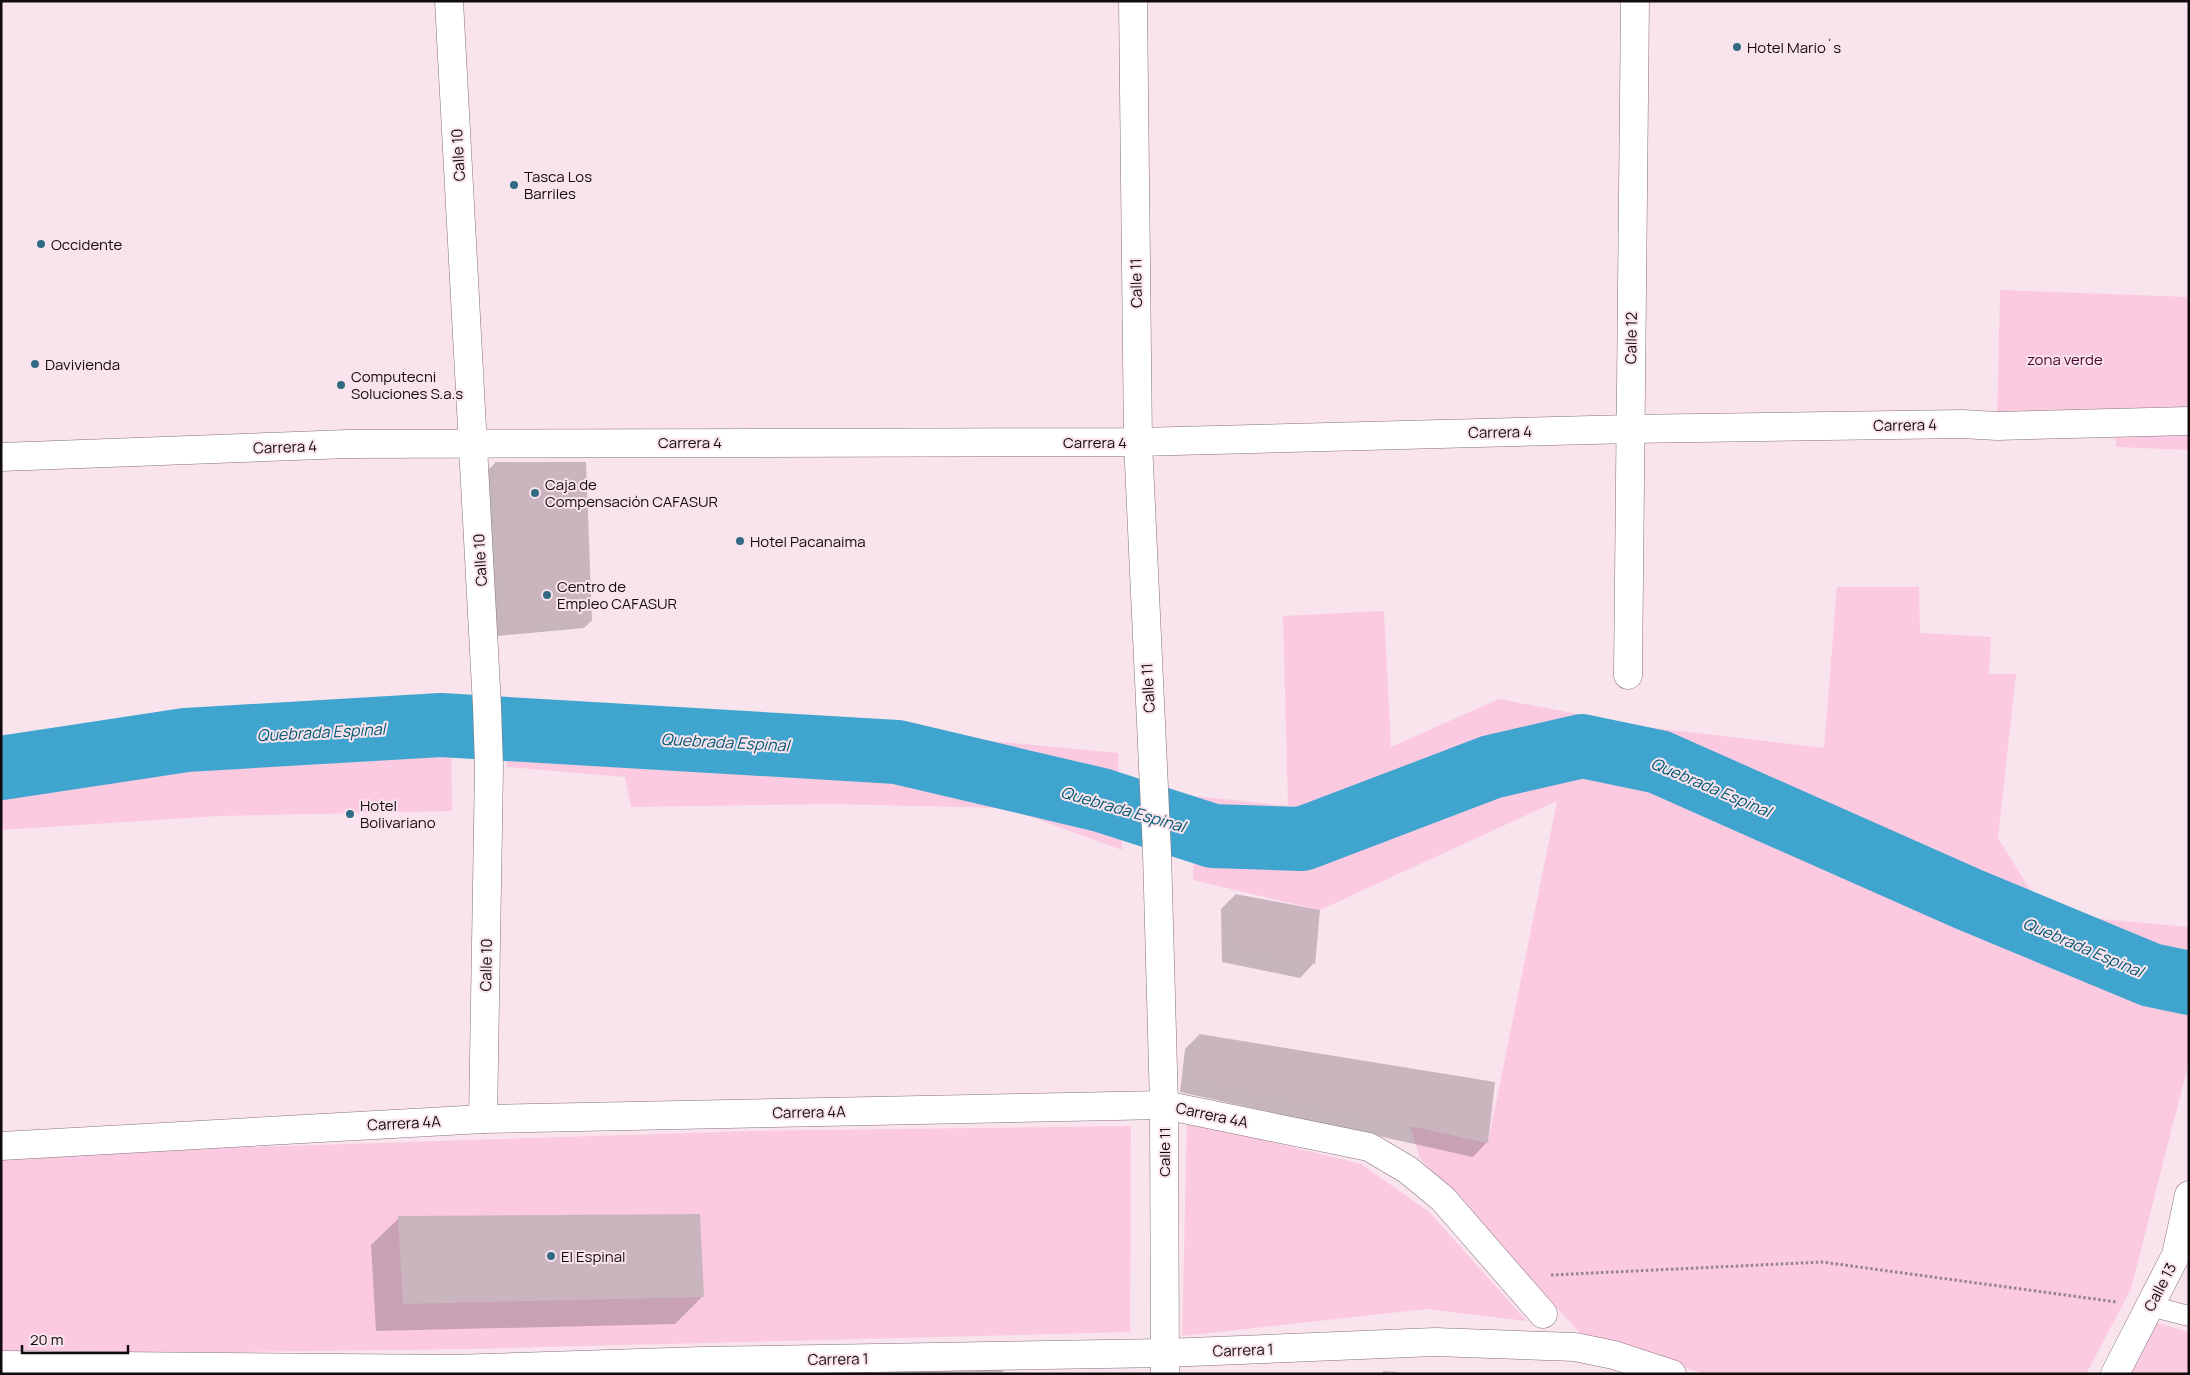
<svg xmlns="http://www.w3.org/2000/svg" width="2190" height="1375" font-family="Manrope,sans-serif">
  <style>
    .green { fill: #fbcae1 }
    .shadow { fill: #0003 }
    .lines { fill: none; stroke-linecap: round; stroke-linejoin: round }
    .river { stroke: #3fa5ce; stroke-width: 64 }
    .building { fill: #cab5be }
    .lane-casing { stroke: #85727b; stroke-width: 21 }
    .street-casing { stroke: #85727b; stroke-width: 29 }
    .primary-casing { stroke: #85727b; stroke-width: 29 }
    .path { stroke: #94858c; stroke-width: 3; stroke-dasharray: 2.5 2.5; stroke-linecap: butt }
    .lane { stroke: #fff; stroke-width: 20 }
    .street { stroke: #fff; stroke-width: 28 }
    .primary { stroke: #fff; stroke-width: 28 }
    .poi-dot { fill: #306b83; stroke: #f9e3ed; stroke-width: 2 }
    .labels { text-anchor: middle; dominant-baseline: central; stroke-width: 4; stroke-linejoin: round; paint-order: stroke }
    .poi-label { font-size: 15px; fill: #120b0e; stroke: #f9e3ed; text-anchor: start }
    .street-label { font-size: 15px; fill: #120b0e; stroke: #f9e3ed }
    .park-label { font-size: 15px; fill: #4e0533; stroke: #f9e3ed }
    .water-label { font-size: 16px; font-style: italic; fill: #015874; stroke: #f9e3ed }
  </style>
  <rect width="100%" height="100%" fill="#f9e3ed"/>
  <!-- green -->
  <g class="green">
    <path d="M2000,290L2189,297V450L2116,447L2114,424L1997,426Z"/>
    <path d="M1837,587H1919L1920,633L1991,637L1989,674H2016L1998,838L2045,914L2189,927V1061L2131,1289L2086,1374H1705L1580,1333L1420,1158L1410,1126L1488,1143L1557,801L1320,910L1193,880L1195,796L1288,806L1283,616L1384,611L1391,747L1499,699L1646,727L1824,748Z"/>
    <path d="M506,715L594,719L767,731H889L1118,753L1122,850L1007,808L831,804L631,807L625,777L507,767Z"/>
    <path d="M165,716L252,723L451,716L452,811L218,816L1,830V736Z"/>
    <path d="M1187,1121L1361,1164L1429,1212L1527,1321L1427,1309L1182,1336Z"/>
    <path d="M1131,1126L1130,1332L469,1349L1,1355V1160L159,1150L748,1131Z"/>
    <path d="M2156,1323L2189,1332V1374H2129Z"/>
  </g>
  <!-- shadow -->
  <g class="shadow">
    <path d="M495,463L585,464L591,621L584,628L497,636L494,596L468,491Z"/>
    <path d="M1235,895L1314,963L1300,978L1222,962L1221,909Z"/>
    <path d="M1199,1035L1487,1142L1473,1157L1180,1092L1185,1049Z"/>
    <path d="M399,1218L703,1296L675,1324L376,1331L371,1245Z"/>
    <path d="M1003,1357V1374H351Z"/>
  </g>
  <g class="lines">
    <!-- river -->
    <path class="river" d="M1,768L186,740L441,725L897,752L1101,800L1213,836L1302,839L1491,767L1582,746L1659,762L1968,899L2151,975L2189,983"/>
  </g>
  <!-- building -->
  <g class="building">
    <path d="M495,462H586L592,621L504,630Z"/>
    <path d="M1235,894L1320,910L1315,964L1235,948Z"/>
    <path d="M1199,1034L1495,1082L1488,1143L1193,1078Z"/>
    <path d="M700,1214L704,1297L403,1304L398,1216Z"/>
    <path d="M1383,1371L1398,1372L1397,1374H1383Z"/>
  </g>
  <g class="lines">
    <defs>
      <path id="lane" d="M2150,1306L2189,1316"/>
      <g id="street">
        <path d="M449,1L487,706L489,767L483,1119"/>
        <path d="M1133,1L1138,442L1157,853L1164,1105L1165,1374"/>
        <path d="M1628,675L1635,1"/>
        <path d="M1,1146L483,1119L1164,1105L1369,1147L1408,1170L1443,1199L1543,1314"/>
        <path d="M1,1365L453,1369L701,1361L1165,1353L1435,1342L1575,1347L1614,1355L1672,1374"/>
        <path d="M2115,1374L2176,1255L2189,1195"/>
      </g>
      <path id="primary" d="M1,457L348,444L1138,442L1630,429L1962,424L1997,426L2189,421"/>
    </defs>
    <!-- lane casing -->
    <use href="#lane" class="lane-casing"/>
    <!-- street casing -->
    <use href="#street" class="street-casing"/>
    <!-- primary casing -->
    <use href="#primary" class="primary-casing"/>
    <!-- path -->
    <path class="path" d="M1551,1275L1822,1262L2117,1302"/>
    <!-- lane -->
    <use href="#lane" class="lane"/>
    <!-- street -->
    <use href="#street" class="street"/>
    <!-- primary -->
    <use href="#primary" class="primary"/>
  </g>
  <!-- markers -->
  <g class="poi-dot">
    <circle cx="1737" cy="47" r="5"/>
    <circle cx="514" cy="185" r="5"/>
    <circle cx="41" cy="244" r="5"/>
    <circle cx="35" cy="364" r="5"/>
    <circle cx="341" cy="385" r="5"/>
    <circle cx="535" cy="493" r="5"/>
    <circle cx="740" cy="541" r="5"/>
    <circle cx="547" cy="595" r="5"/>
    <circle cx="350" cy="814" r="5"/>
    <circle cx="551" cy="1256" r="5"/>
  </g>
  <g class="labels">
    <!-- poi labels -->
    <g class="poi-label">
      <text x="1747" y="47">Hotel Mario´s</text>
      <text x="524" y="176">Tasca Los<tspan x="524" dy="17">Barriles</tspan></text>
      <text x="51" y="244">Occidente</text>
      <text x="45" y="364">Davivienda</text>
      <text x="351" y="376">Computecni<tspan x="351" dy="17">Soluciones S.a.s</tspan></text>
      <text x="545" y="484">Caja de<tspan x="545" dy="17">Compensación CAFASUR</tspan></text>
      <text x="750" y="541">Hotel Pacanaima</text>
      <text x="557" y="586">Centro de<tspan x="557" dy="17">Empleo CAFASUR</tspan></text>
      <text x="360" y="805">Hotel<tspan x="360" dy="17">Bolivariano</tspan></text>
      <text x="561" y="1256">El Espinal</text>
    </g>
    <!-- street labels -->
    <g class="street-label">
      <text transform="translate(458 155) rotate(-93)">Calle 10</text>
      <text transform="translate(1136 283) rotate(-91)">Calle 11</text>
      <text transform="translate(1631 338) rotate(-89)">Calle 12</text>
      <text transform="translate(1905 425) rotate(-1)">Carrera 4</text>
      <text transform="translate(1500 432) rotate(-1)">Carrera 4</text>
      <text x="690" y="442">Carrera 4</text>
      <text x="1095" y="442">Carrera 4</text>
      <text transform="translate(285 447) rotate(-2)">Carrera 4</text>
      <text transform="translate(480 560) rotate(-93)">Calle 10</text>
      <text transform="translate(1148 688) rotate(-93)">Calle 11</text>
      <text transform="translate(486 965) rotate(-89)">Calle 10</text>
      <text transform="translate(809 1112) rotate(-1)">Carrera 4A</text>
      <text transform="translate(1212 1115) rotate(12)">Carrera 4A</text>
      <text transform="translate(404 1123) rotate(-3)">Carrera 4A</text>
      <text transform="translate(1164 1152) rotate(-90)">Calle 11</text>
      <text transform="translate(2160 1287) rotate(-63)">Calle 13</text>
      <text transform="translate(1243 1350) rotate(-2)">Carrera 1</text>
      <text transform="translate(838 1359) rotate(-1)">Carrera 1</text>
    </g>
    <!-- park labels -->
    <g class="park-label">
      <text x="2065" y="359">zona verde</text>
    </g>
    <!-- water labels -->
    <g class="water-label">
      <text transform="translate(321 732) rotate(-3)">Quebrada Espinal</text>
      <text transform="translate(725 742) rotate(3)">Quebrada Espinal</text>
      <text transform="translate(1711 787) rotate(23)">Quebrada Espinal</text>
      <text transform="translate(1123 809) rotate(16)">Quebrada Espinal</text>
      <text transform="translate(2083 947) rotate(23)">Quebrada Espinal</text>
    </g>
  </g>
  <!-- border -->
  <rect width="2190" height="1375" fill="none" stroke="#120b0e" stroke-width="5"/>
  <!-- scale -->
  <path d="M22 1345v8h106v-8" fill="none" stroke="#120b0e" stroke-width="2.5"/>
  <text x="30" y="1345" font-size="15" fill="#120b0e" stroke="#f9e3ed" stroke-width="4" paint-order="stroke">20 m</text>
</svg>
